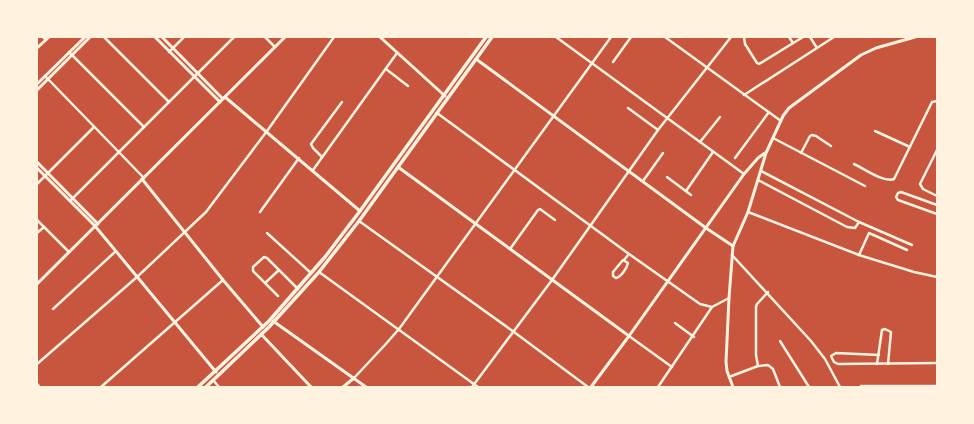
<svg xmlns="http://www.w3.org/2000/svg" width="974" height="424" font-family="'Sofia Sans Condensed',sans-serif">
  <style>
    .lines { fill: none; stroke-linecap: round; stroke-linejoin: round }
    .minor { stroke: #fff3e0; stroke-width: 2.5 }
    .tertiary { stroke: #fff3e0; stroke-width: 3 }
    .secondary { stroke: #fff3e0; stroke-width: 3 }
    .primary { stroke: #fff3e0; stroke-width: 3.5 }
  </style>
  <rect width="100%" height="100%" fill="#c8553d"/>
  <g class="lines">
    <!-- minor -->
    <g class="minor">
      <path d="M43,37L46,40"/>
      <path d="M104,37L169,102"/>
      <path d="M265,37L275,47"/>
      <path d="M556,37L744,174"/>
      <path d="M665,37L781,121"/>
      <path d="M744,37L745,44L757,63L759,64L803,37"/>
      <path d="M789,37L793,43"/>
      <path d="M810,37L817,48"/>
      <path d="M69,52L144,127"/>
      <path d="M169,52L184,37"/>
      <path d="M613,62L631,37"/>
      <path d="M386,69L408,86"/>
      <path d="M45,76L144,178"/>
      <path d="M744,95L834,37"/>
      <path d="M628,108L658,130"/>
      <path d="M437,113L629,254L700,304L712,307L729,298"/>
      <path d="M875,131L910,147"/>
      <path d="M773,138L865,186"/>
      <path d="M700,142L720,117"/>
      <path d="M937,150L920,184L923,189L937,196"/>
      <path d="M801,153L810,136L812,135L816,136L831,146"/>
      <path d="M322,157L313,148L311,144L342,102"/>
      <path d="M735,158L769,112"/>
      <path d="M854,164C863,168 884,183 894,179L932,102L937,101"/>
      <path d="M313,170L397,53"/>
      <path d="M761,171L859,222L912,245"/>
      <path d="M667,177L691,195"/>
      <path d="M758,180L847,227L855,228L859,222"/>
      <path d="M643,181L663,153"/>
      <path d="M37,184L94,127"/>
      <path d="M686,191L713,152"/>
      <path d="M70,201L234,37"/>
      <path d="M937,205L901,192L898,193L896,197L898,200L937,214"/>
      <path d="M260,212L299,158"/>
      <path d="M748,212L859,255L914,272L937,277"/>
      <path d="M37,220L69,252"/>
      <path d="M359,221L514,332L588,387"/>
      <path d="M37,233L44,227"/>
      <path d="M267,233L311,273"/>
      <path d="M510,249L538,210L540,209L555,220"/>
      <path d="M732,255L811,341L825,359L840,387"/>
      <path d="M859,255L869,233L907,250"/>
      <path d="M623,260L628,263C627,268 621,277 616,278L613,276V272Z"/>
      <path d="M624,260L629,254"/>
      <path d="M319,272L478,387"/>
      <path d="M265,283L279,270"/>
      <path d="M278,296L253,271V267L264,257L267,258L298,289"/>
      <path d="M53,309L116,251"/>
      <path d="M675,323L694,337"/>
      <path d="M629,336L672,367"/>
      <path d="M780,341L809,387"/>
      <path d="M879,355L836,353L831,356L834,362L838,364L937,363"/>
      <path d="M37,364L137,277L206,212L267,131L334,37"/>
      <path d="M877,364L882,330L885,329L891,332L888,364"/>
      <path d="M758,366L756,355V307L757,304L768,292"/>
      <path d="M729,377L758,366L768,365L773,369L780,387"/>
      <path d="M354,378L384,346L399,329L611,37"/>
      <path d="M213,380L219,387"/>
      <path d="M861,386H937"/>
      <path d="M101,387L223,280"/>
      <path d="M472,387L552,280L658,130L731,37"/>
      <path d="M658,387L712,307"/>
    </g>
    <!-- tertiary -->
    <g class="tertiary">
      <path d="M155,37L220,102"/>
      <path d="M162,37L223,99"/>
      <path d="M476,59L706,228L733,246"/>
      <path d="M37,84L85,37"/>
      <path d="M37,90L90,37"/>
      <path d="M225,97L360,211"/>
      <path d="M37,162L98,224"/>
      <path d="M398,167L629,336"/>
      <path d="M37,168L95,226L216,372"/>
      <path d="M142,179L223,280L263,327"/>
      <path d="M37,284L285,37"/>
      <path d="M273,321L366,387"/>
      <path d="M261,334L311,387"/>
      <path d="M37,384L39,387"/>
      <path d="M343,387L354,378"/>
      <path d="M591,387L629,336L744,174L758,158L765,153"/>
      <path d="M733,387L727,371L726,362L729,298L733,246L748,212L766,153L783,116L789,108L861,55L876,48L915,37"/>
    </g>
    <!-- secondary -->
    <g class="secondary">
      <path d="M380,37L445,96"/>
      <path d="M37,48L49,37"/>
    </g>
    <!-- primary -->
    <g class="primary">
      <path d="M198,387L269,321L325,257L360,211L486,37"/>
      <path d="M206,387L269,327L319,272L359,221L492,37"/>
    </g>
  </g>
  <!-- border -->
  <rect width="974" height="424" fill="none" stroke="#fff3e0" stroke-width="76"/>
</svg>
